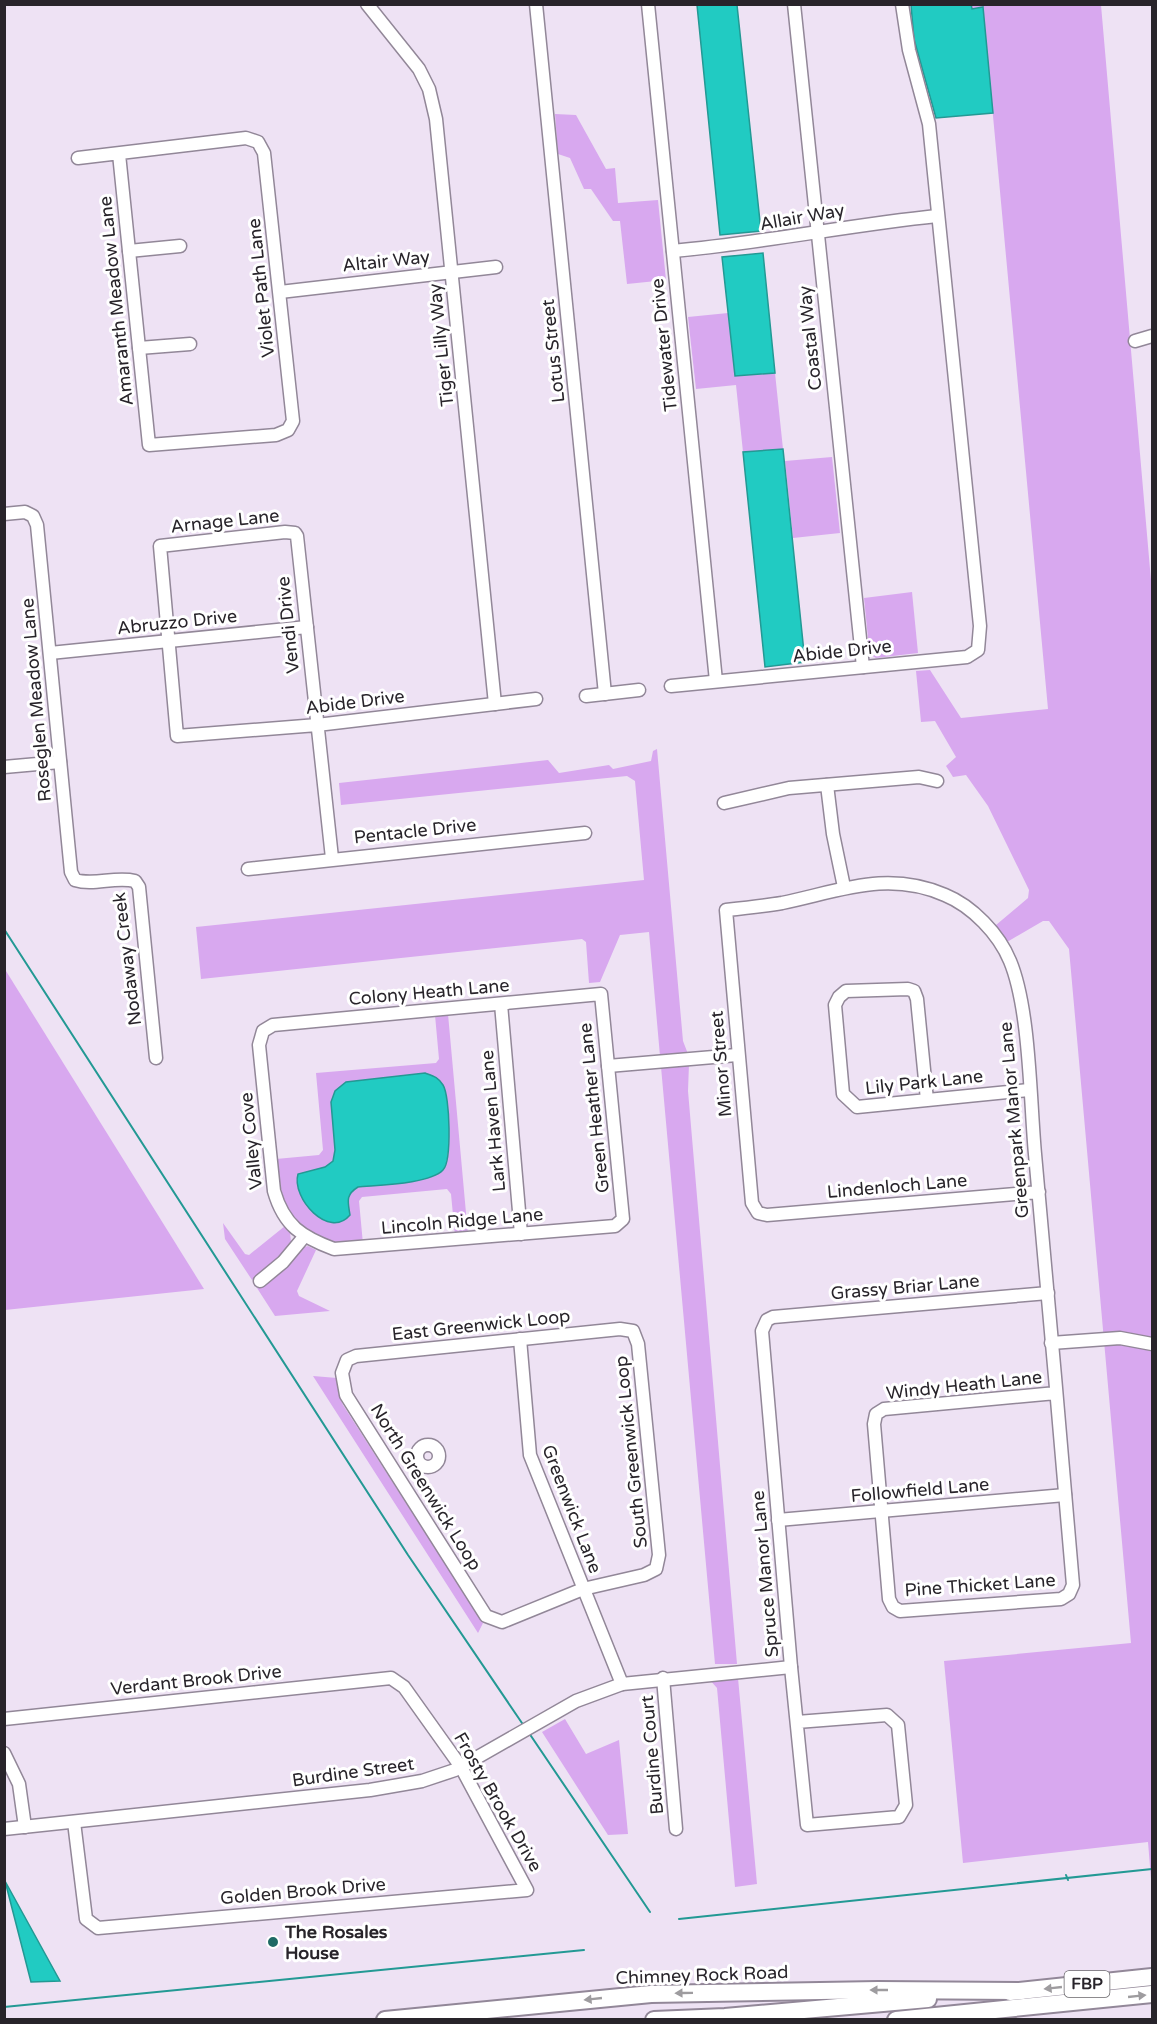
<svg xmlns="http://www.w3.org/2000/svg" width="1157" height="2024" font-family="'Varela Round',sans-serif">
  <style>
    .green { fill: #d8a8ef }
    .water { fill: #21cbc2; stroke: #239994; stroke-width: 1.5 }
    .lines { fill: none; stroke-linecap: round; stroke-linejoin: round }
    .stream { stroke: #239994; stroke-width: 2 }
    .minor-casing { stroke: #928798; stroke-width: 15 }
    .highway-casing { stroke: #928798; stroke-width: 20 }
    .minor { stroke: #fff; stroke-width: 12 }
    .highway { stroke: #fff; stroke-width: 16 }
    .oneway { fill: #9e9c9f }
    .poi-dot { fill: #1f6a65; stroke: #fff; stroke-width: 2 }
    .labels { text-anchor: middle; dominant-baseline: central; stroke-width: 6; stroke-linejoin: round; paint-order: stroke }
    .shield { fill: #fff; stroke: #68666a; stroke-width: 1.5 }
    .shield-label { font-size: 16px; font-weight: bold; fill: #28242a }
    .street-label { font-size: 18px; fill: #28242a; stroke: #fff }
    .poi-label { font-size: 18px; font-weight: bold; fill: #28242a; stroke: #fff; text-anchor: start }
  </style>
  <rect width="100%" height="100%" fill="#eee2f4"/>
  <!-- green -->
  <g class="green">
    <path d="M971,5H1101L1152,592V1891L1148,1842L963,1863L944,1661L1131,1643L1069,949L1049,921H1043L1007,942L996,925L1028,898L1029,890L988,806L966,775L953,777L946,766L956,757L935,721L921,722L916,671L930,670L961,718L1048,709L983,8L972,9Z"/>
    <path d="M555,114L576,115L606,169L615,168L618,203L658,200L666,280L627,284L620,221H613L591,189H584L570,158L558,154Z"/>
    <path d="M728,313L735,376L775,373L783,449L743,452L736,385L696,389L688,317Z"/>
    <path d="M832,457L840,533L793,538L785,461Z"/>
    <path d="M912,592L918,653L876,658L871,655L869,648L864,598Z"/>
    <path d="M657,749L683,1041L688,1054L660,1056L649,932L620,935L600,982L589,983L586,942L582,939L201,979L196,927L644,880L635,781L627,776L341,805L339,783L548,760L559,773L609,765L613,769L651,761L653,751Z"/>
    <path d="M5,971H6L204,1289L5,1310Z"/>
    <path d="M448,1014L468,1235L455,1236L451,1194L447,1189L362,1197L359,1201L363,1244C301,1247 282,1216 276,1159L319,1155L323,1150L316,1073L436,1063L439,1059L435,1015Z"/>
    <path d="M689,1064L688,1091L737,1664H715L661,1067Z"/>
    <path d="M223,1223L245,1254L249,1255L285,1226L290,1232L291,1242L276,1260L252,1280L225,1239Z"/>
    <path d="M308,1246L316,1250L297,1291L299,1296L330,1311L275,1316L257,1288C272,1279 294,1248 308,1246Z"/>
    <path d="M313,1376L337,1378L339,1396L343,1405L483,1623L478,1633Z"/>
    <path d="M738,1678L757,1884L735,1887L717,1688L710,1680Z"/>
    <path d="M565,1719L586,1754L619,1740L628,1834L608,1835L542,1732Z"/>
  </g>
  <!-- water -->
  <g class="water">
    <path d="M971,4L972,9L983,7L993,113L936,118L914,39L911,5Z"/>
    <path d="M697,5H737L761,231L720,235Z"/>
    <path d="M763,253L775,373L735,376L722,257Z"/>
    <path d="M783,449L805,662L765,667L743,452Z"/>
    <path d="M425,1073C433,1076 438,1077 443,1085C450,1096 452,1161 443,1170C430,1184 378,1185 358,1187C345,1195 348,1202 350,1215C329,1240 291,1198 298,1174L325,1167L333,1161L335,1150L331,1102L335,1091L346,1082Z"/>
    <path d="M5,1881L60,1981L31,1982Z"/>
  </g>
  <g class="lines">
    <!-- stream -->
    <g class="stream">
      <path d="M4,929L408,1555L524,1726"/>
      <path d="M529,1733L650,1912"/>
      <path d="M1066,1875L1068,1880"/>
      <path d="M679,1919L1152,1869"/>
      <path d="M4,2007L584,1950"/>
    </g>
    <defs>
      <g id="minor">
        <path d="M367,4L419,69L429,89L436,119L495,704"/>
        <path d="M536,4L605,694"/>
        <path d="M648,4L716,681"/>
        <path d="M794,4L863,667"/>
        <path d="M78,158L246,138L258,142L264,153L293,421L288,430L276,435L149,445L119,154"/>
        <path d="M129,251L180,246"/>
        <path d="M673,251C762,243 849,225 937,216"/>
        <path d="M280,292L496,267"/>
        <path d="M1135,341L1152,336"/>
        <path d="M139,348L190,344"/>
        <path d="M4,514L25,512L33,516L37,525L71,872L75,880C94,886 115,876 135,881L139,887L156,1058"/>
        <path d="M50,653L307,627"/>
        <path d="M671,686L967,657L978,650L980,626L929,124L909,50L902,4"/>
        <path d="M586,696L639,690"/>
        <path d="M4,767L60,762"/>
        <path d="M827,785L833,834L844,887"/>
        <path d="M724,803L789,788L919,777L937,781"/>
        <path d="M332,858L297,536L295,533L285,532L160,546L177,736L317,725L536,699"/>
        <path d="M248,869L585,833"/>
        <path d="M601,994L623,1219L615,1226L334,1249C302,1237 284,1226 274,1191L259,1045L263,1031L273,1025Z"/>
        <path d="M501,1004L521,1234"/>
        <path d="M608,1066L737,1055"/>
        <path d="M927,1100L917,999L914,991L908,989L846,991L839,997L835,1005L843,1094L857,1107L1029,1090"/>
        <path d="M1039,1192L767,1215L758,1213L752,1203L726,910C745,908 764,906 782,903C840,891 887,870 945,895C972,906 999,934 1010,961C1030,1009 1030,1100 1035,1154C1048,1298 1061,1441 1073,1585L1069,1594L1061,1599L900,1611L893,1607L889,1599L874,1424L876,1414L884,1409L1056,1393"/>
        <path d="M260,1281L283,1262L303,1238"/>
        <path d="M620,1329L633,1331L638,1344L659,1555L656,1569L644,1575L583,1589L502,1622L486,1616L346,1395L342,1373L347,1360L356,1356Z"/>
        <path d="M520,1339L530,1455L622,1684"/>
        <path d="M1051,1343L1120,1338L1152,1344"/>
        <circle cx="428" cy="1456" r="11"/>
        <path d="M778,1520L1065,1495"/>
        <path d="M663,1678L676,1829"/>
        <path d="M4,1719L391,1678L404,1687L461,1767L527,1890L98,1928L86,1919L74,1822"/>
        <path d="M797,1722L887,1715L898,1725L906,1805L899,1817L807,1825L791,1667L762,1331L767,1320L773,1317L1048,1293"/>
        <path d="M4,1753L19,1784L25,1827"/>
        <path d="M4,1829L370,1790L422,1781L455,1770L576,1701L622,1684L791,1667"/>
      </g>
      <g id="highway">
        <path d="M1010,1992L1152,1977"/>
        <path d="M385,2020L651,1994L878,1990L1021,1991"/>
        <path d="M654,2020L725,2017L928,1999"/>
        <path d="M896,2020L1152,1994"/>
      </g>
    </defs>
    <!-- minor casing -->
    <use href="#minor" class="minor-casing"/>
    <!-- highway casing -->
    <use href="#highway" class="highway-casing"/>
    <!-- minor -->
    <use href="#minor" class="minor"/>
    <!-- highway -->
    <use href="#highway" class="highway"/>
  </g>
  <!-- one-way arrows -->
  <defs><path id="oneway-solid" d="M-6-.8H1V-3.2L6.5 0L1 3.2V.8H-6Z" transform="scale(1.5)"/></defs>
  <g class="oneway">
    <use href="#oneway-solid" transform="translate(1053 1988) rotate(174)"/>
    <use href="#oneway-solid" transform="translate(879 1990) rotate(180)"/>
    <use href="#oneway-solid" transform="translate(684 1993) rotate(179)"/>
    <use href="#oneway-solid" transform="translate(1137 1996) rotate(-6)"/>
    <use href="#oneway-solid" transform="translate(593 1999) rotate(174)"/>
  </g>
  <!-- markers -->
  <circle class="poi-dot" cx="273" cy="1942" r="6"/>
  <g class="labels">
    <!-- shield labels -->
    <rect class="shield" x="1064.5" y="1971" width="45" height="26" rx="4.5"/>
    <g class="shield-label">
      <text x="1087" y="1984">FBP</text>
    </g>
    <!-- street labels -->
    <g class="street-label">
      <text transform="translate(802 217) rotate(-10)">Allair Way</text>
      <text transform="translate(386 261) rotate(-6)">Altair Way</text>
      <text transform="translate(261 288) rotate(-96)">Violet Path Lane</text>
      <text transform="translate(116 301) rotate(-96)">Amaranth Meadow Lane</text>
      <text transform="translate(810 338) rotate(-96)">Coastal Way</text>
      <text transform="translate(441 345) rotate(-96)">Tiger Lilly Way</text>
      <text transform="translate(664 345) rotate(-96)">Tidewater Drive</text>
      <text transform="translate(553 351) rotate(-96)">Lotus Street</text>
      <text transform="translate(225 521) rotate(-6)">Arnage Lane</text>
      <text transform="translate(177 622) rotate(-6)">Abruzzo Drive</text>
      <text transform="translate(288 625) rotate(-96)">Vendi Drive</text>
      <text transform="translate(842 651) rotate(-6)">Abide Drive</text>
      <text transform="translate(36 700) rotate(-95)">Roseglen Meadow Lane</text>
      <text transform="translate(355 702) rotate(-7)">Abide Drive</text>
      <text transform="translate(415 831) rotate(-6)">Pentacle Drive</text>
      <text transform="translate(127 959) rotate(-97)">Nodaway Creek</text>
      <text transform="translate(429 992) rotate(-5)">Colony Heath Lane</text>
      <text transform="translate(721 1064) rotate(-95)">Minor Street</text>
      <text transform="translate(924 1082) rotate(-6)">Lily Park Lane</text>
      <text transform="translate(594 1108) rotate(-96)">Green Heather Lane</text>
      <text transform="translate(1014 1120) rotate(-95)">Greenpark Manor Lane</text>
      <text transform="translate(493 1121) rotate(-95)">Lark Haven Lane</text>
      <text transform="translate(251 1141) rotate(-96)">Valley Cove</text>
      <text transform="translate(897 1186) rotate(-5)">Lindenloch Lane</text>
      <text transform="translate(462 1221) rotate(-5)">Lincoln Ridge Lane</text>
      <text transform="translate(905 1287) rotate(-5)">Grassy Briar Lane</text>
      <text transform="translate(481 1325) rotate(-6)">East Greenwick Loop</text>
      <text transform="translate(964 1385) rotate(-6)">Windy Heath Lane</text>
      <text transform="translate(631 1452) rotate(-96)">South Greenwick Loop</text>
      <text transform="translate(426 1487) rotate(58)">North Greenwick Loop</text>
      <text transform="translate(920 1490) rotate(-5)">Followfield Lane</text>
      <text transform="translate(572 1509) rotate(69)">Greenwick Lane</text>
      <text transform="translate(765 1574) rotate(-95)">Spruce Manor Lane</text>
      <text transform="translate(980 1585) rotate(-4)">Pine Thicket Lane</text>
      <text transform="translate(196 1680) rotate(-6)">Verdant Brook Drive</text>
      <text transform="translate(652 1755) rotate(-95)">Burdine Court</text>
      <text transform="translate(353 1772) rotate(-8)">Burdine Street</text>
      <text transform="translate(498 1802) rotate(60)">Frosty Brook Drive</text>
      <text transform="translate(303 1891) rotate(-5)">Golden Brook Drive</text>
      <text transform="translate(702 1975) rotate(-2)">Chimney Rock Road</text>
    </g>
    <!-- poi labels -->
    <g class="poi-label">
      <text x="285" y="1932">The Rosales<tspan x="285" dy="21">House</tspan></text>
    </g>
  </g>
  <!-- border -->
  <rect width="1157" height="2024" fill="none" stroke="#28242a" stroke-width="12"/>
</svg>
